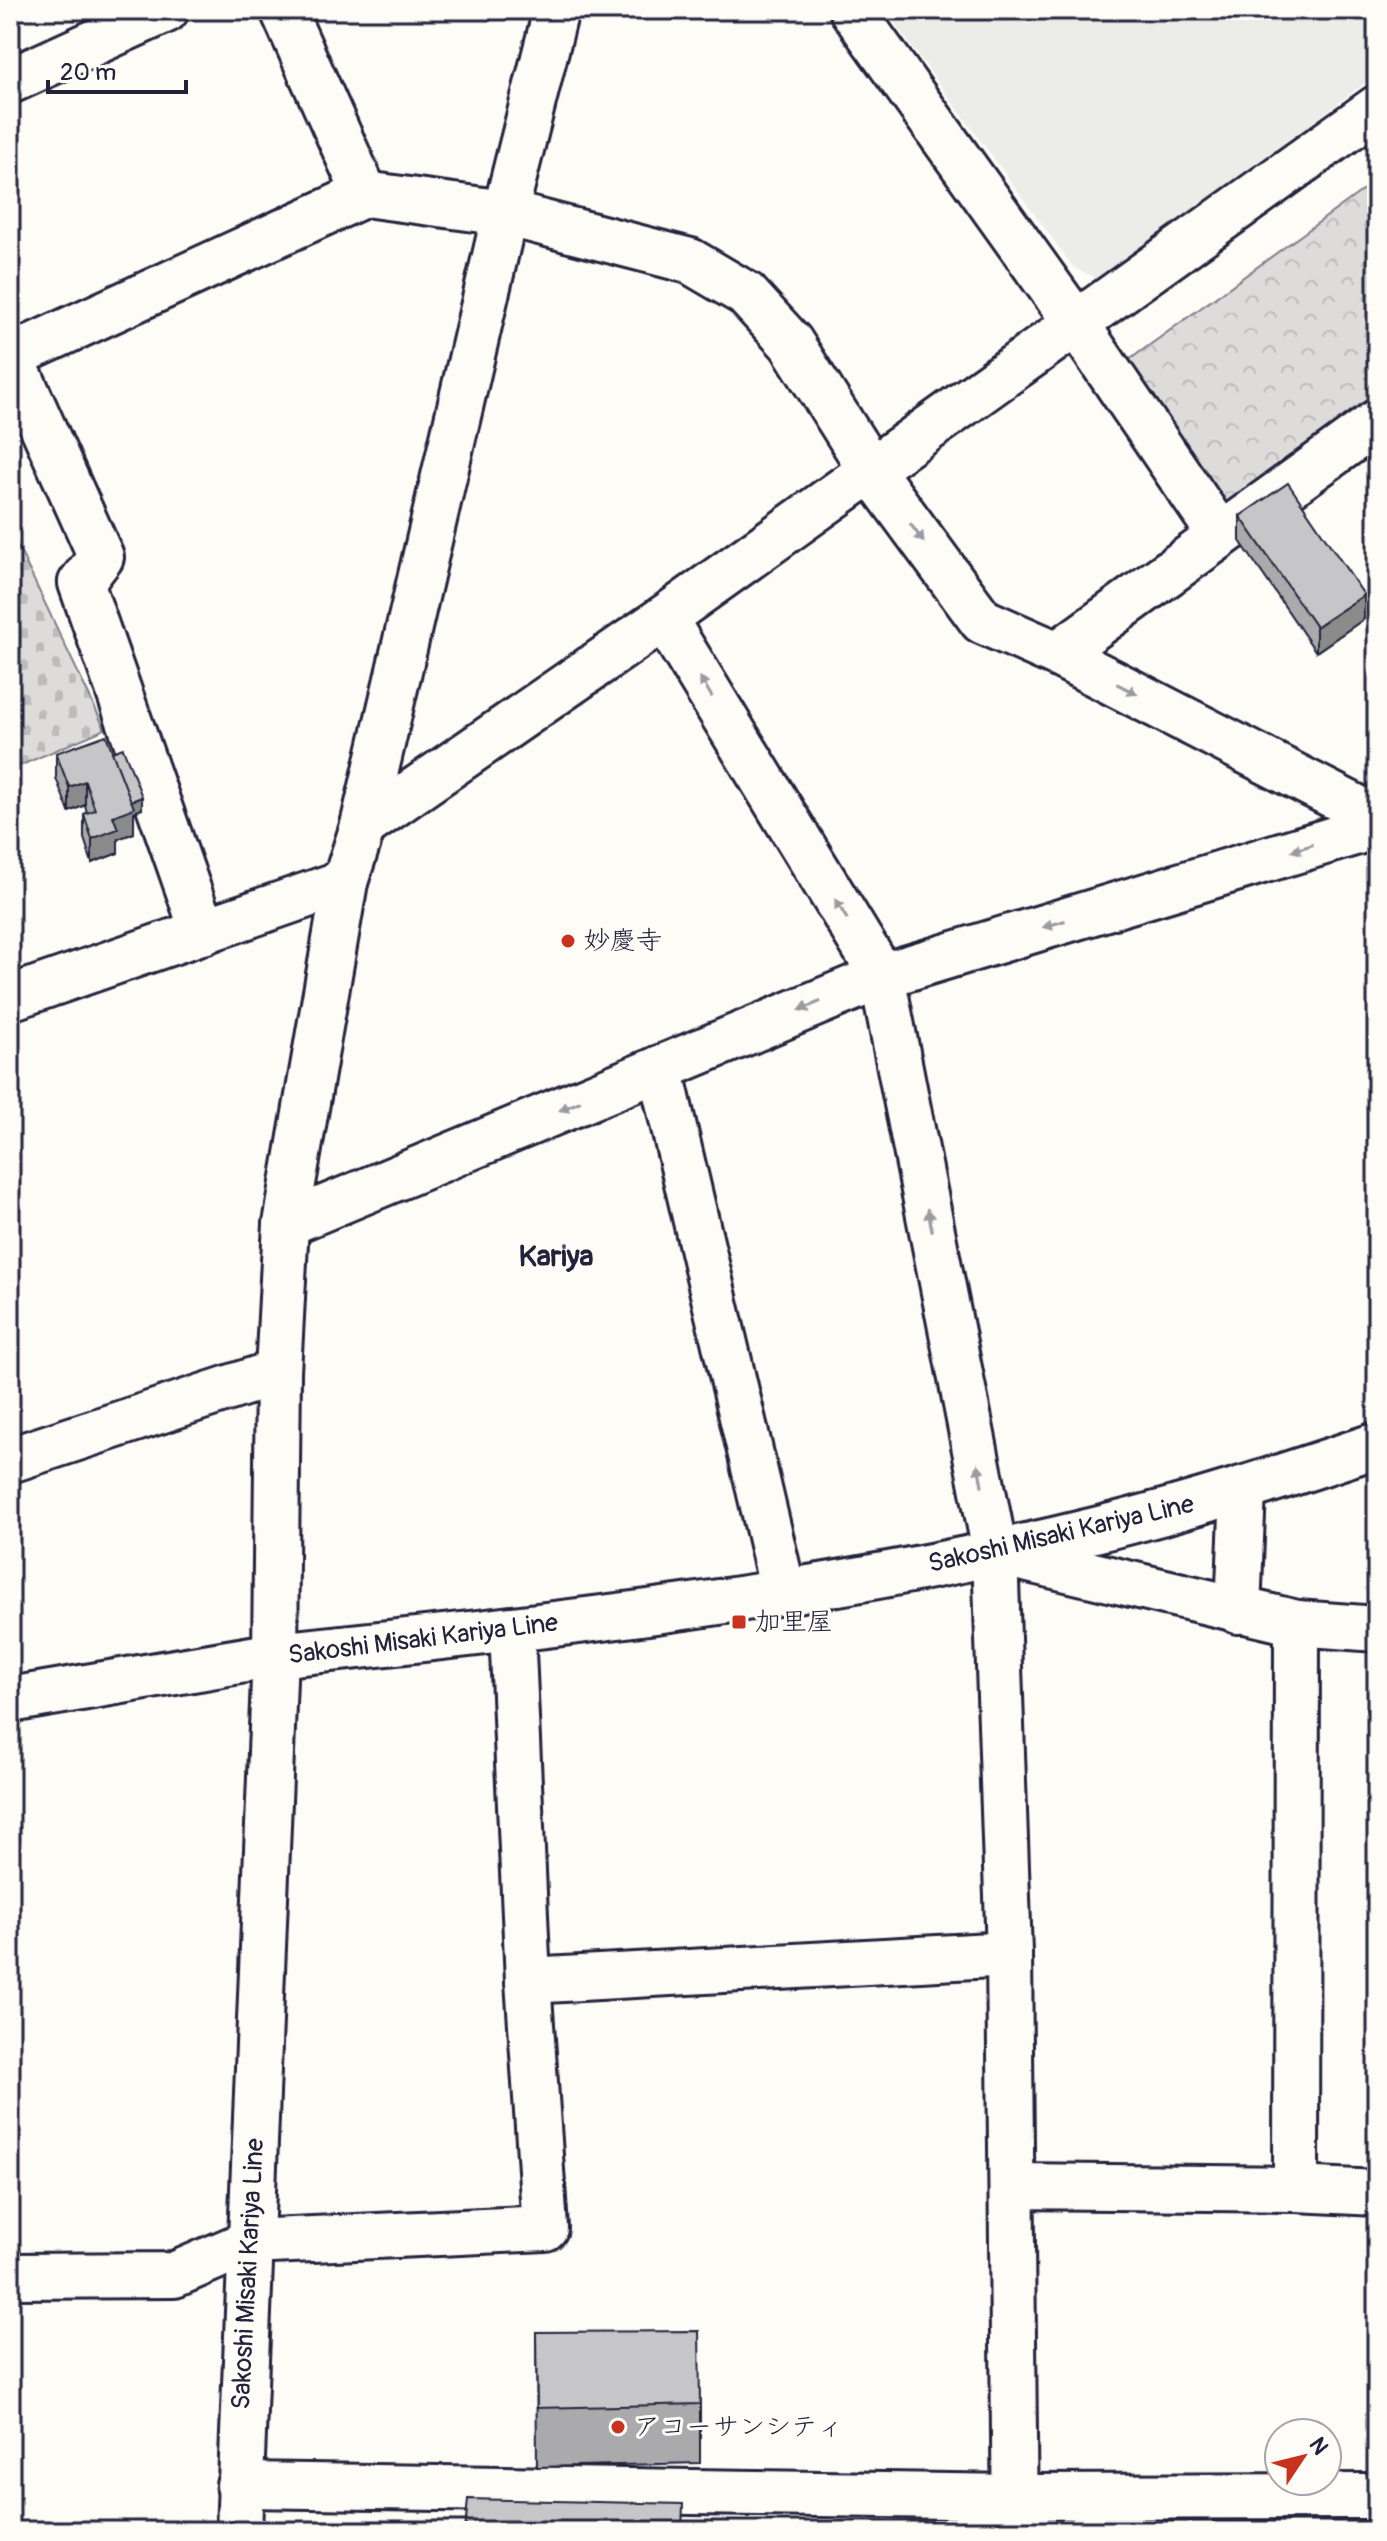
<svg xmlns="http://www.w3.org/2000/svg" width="1387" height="2541" font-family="Pangolin,'Klee One',sans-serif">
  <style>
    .built { fill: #ecece9 }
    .forest { fill: url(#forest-crowns); stroke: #807f8b; stroke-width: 2 }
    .cemetery { fill: url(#cemetery-stones); stroke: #807f8b; stroke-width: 2 }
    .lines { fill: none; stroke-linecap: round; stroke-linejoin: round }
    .minor-casing { stroke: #22223b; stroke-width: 50 }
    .major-casing { stroke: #22223b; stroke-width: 50 }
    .minor { stroke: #fdfcf7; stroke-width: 44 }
    .major { stroke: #fdfcf7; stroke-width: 44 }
    .wall { fill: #aaaaac; stroke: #22223b; stroke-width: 2 }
    .shaded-wall { fill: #8b8b8c; stroke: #22223b; stroke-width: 2 }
    .building { fill: #c6c6c8; stroke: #22223b; stroke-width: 2 }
    .oneway { fill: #9a9aa2 }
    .poi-dot { fill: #c8321e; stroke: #fdfcf7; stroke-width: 3 }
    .labels { text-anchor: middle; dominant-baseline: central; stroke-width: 6; stroke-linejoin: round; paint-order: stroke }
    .poi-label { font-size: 26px; fill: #22223b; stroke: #fdfcf7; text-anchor: start }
    .street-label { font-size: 26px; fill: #22223b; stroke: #fdfcf7 }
    .quarter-label { font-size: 30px; font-weight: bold; fill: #22223b; stroke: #fdfcf7 }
  </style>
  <defs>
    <pattern id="forest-crowns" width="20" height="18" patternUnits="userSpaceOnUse" patternTransform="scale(2)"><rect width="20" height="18" fill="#dddcdb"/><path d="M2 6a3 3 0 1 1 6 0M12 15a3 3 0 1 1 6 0" fill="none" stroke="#bdbcbd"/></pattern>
    <pattern id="cemetery-stones" width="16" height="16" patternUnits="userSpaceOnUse" patternTransform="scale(2)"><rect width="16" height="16" fill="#dddcdb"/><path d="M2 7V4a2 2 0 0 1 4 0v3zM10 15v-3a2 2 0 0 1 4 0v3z" fill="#bdbcbd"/></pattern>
  </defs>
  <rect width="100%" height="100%" fill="#fdfcf7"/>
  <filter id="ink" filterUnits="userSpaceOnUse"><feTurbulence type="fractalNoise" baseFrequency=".0125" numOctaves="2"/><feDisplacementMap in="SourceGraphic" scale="16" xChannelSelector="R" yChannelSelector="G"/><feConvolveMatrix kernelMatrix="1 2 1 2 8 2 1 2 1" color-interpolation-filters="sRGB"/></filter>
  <g filter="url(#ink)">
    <!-- built -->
    <path class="built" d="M885,10H1377V74L1102,280L1074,268Z"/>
    <!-- forest -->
    <path class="forest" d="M1377,180V406L1236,508H1215L1118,368Z"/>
    <!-- cemetery -->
    <path class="cemetery" d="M10,530L105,729L10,770Z"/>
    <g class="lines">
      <defs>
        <g id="minor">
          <path d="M283,10L365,194"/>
          <path d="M852,10L1076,323L1220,535"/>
          <path d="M10,81L166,10"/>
          <path d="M10,354L101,557L81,583L203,932"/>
          <path d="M10,357L365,194L505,213L690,261L746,294L791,343L871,470L982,621L1057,654L1377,818"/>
          <path d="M664,618L882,976L995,1552L1009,1954L1015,2531"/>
          <path d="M1057,654L1377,422"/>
          <path d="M363,826L664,618L1377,108"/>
          <path d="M10,998L345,882"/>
          <path d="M660,1068L783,1591"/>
          <path d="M286,1224L882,976L1377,826"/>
          <path d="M10,1460L278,1372"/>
          <path d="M995,1552L1297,1623L1377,1629"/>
          <path d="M1238,1611L1243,1490"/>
          <path d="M10,1700L275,1655L278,1372L286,1224L345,882L363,826L505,213L556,10"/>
          <path d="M528,1981L1009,1954"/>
          <path d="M1012,2186L1296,2189L1377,2193"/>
          <path d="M1296,2189L1297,1623"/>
          <path d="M10,2276L174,2275L250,2242L545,2228L528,1981L512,1630"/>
          <path d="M239,2485L1016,2497L1377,2496"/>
        </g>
        <path id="major" d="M239,2531L275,1655C551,1626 830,1596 1099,1529C1193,1506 1285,1476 1377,1445"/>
      </defs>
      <!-- minor casing -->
      <use href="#minor" class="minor-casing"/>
      <!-- major casing -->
      <use href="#major" class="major-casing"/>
      <!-- minor -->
      <use href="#minor" class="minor"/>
      <!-- major -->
      <use href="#major" class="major"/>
    </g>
    <!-- wall -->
    <g class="wall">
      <path d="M1240,516L1364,619L1316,652L1240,541Z"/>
      <path d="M112,752L142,809L134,812V833L118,839V853L92,863L84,838V814L87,813L85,805L69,812L56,778V753Z"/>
      <path d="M536,2332L700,2404V2463L537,2467Z"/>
    </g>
    <!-- shaded-wall -->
    <g class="shaded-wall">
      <path d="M1364,595V619L1316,652V627Z"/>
      <path d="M85,781V805L69,812V787Z"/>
      <path d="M142,797V809L134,812V833L118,839V853L92,863V839L128,802Z"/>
    </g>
    <!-- building -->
    <g class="building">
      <path d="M1288,483L1364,595L1316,627L1240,516Z"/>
      <path d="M106,735L134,808L113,816L118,829L92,839L84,814L95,810L85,781L69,787L56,753Z"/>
      <path d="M123,748L142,797L131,801L112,752Z"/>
      <path d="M699,2331L700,2404L537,2408L536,2332Z"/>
      <path d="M468,2499L683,2504L682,2531H465Z"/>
    </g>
    <!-- one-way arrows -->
    <defs><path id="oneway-solid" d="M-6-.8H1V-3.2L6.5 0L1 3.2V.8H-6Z" transform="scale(2)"/></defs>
    <g class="oneway">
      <use href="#oneway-solid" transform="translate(917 533) rotate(54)"/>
      <use href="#oneway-solid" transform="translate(706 687) rotate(-121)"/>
      <use href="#oneway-solid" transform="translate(1127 689) rotate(27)"/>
      <use href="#oneway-solid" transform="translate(1302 848) rotate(163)"/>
      <use href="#oneway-solid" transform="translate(841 909) rotate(-121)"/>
      <use href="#oneway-solid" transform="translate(1054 924) rotate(163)"/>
      <use href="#oneway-solid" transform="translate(810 1006) rotate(157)"/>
      <use href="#oneway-solid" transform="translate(570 1106) rotate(157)"/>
      <use href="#oneway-solid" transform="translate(930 1220) rotate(-101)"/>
      <use href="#oneway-solid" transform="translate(980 1475) rotate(-101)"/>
    </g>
  </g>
  <!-- markers -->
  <g class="poi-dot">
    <circle cx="568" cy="941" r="8"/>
    <rect x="731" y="1614" width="16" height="16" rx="4"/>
    <circle cx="618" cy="2427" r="8"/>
  </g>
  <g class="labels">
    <!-- poi labels -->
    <g class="poi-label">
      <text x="584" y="941">妙慶寺</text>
      <text x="755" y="1622">加里屋</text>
      <text x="634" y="2427">アコーサンシティ</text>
    </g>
    <!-- street labels -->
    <g class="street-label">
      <text transform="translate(1061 1534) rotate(-13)">Sakoshi Misaki Kariya Line</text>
      <text transform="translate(423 1639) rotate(-7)">Sakoshi Misaki Kariya Line</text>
      <text transform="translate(248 2274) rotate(-87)">Sakoshi Misaki Kariya Line</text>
    </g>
    <!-- quarter labels -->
    <g class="quarter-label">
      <text x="556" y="1256">Kariya</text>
    </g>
  </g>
  <!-- margin -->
  <rect width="1387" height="2541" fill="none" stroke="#fdfcf7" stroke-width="40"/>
  <rect x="20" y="20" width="1347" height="2501" fill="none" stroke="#22223b" stroke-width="3" filter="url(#ink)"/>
  <!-- north arrow -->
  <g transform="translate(1303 2457) rotate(55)"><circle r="38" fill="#fdfcf7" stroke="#a5a5ac" stroke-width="2"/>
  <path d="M0-6L14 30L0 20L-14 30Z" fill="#c8321e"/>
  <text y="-12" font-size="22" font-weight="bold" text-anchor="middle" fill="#22223b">N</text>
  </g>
  <!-- scale -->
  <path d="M48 80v12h138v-12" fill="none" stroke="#22223b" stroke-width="4"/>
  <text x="60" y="80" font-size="24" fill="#22223b" stroke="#fdfcf7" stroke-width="6" paint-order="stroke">20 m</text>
</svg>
